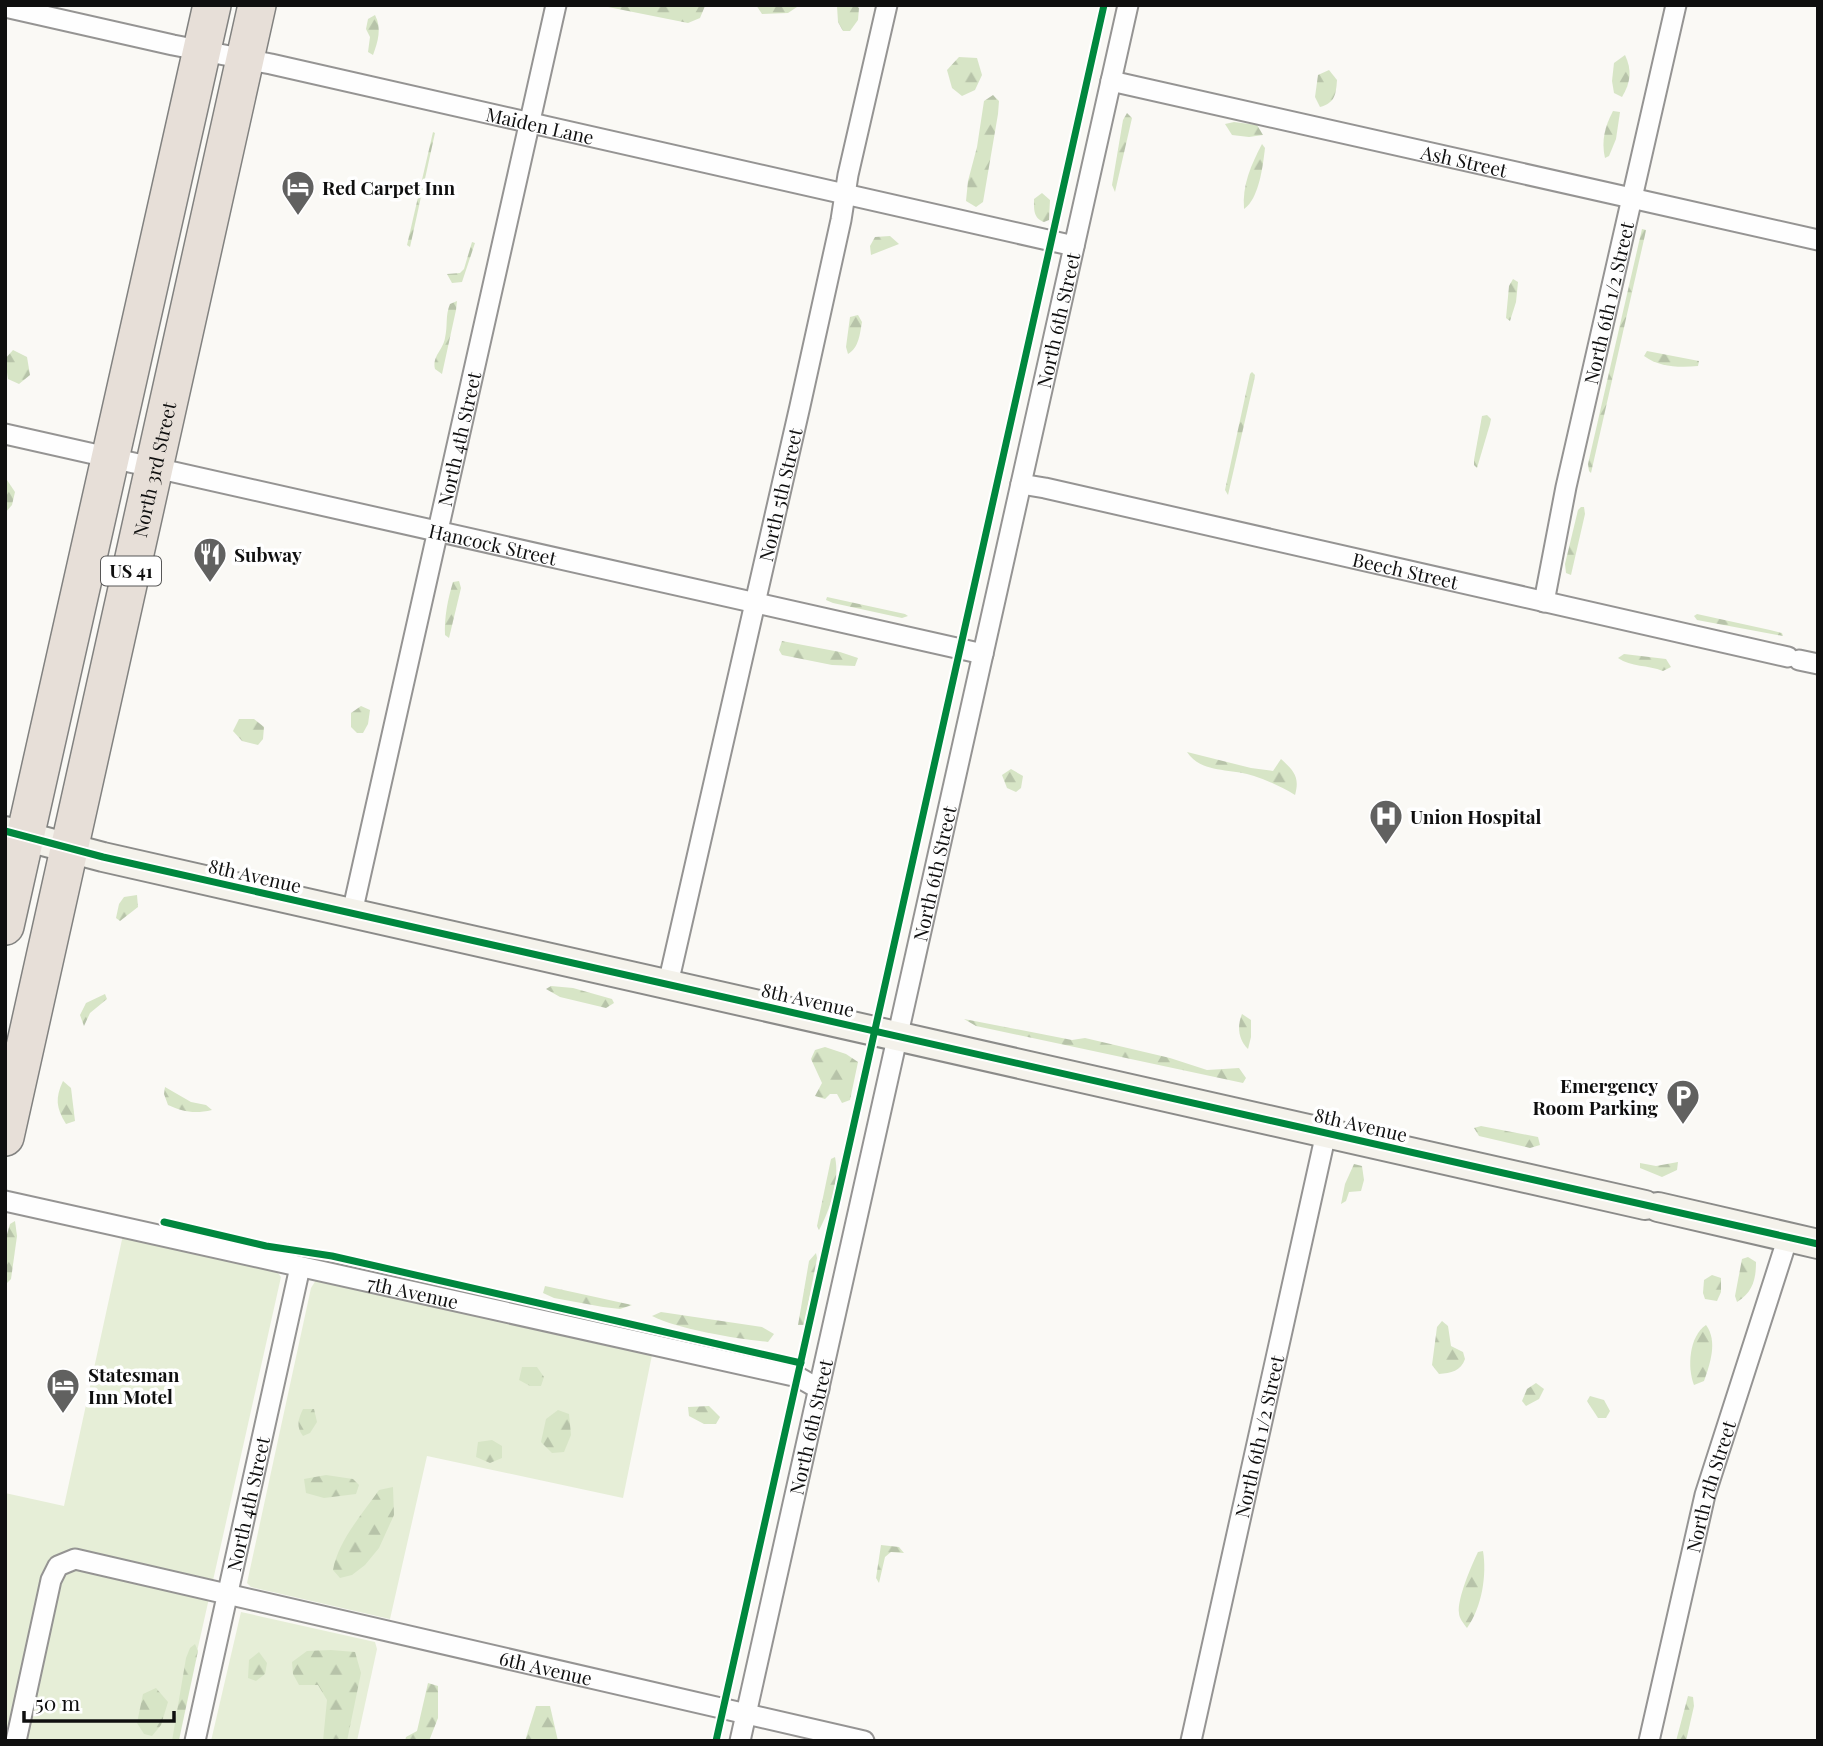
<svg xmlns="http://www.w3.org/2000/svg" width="1823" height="1746" font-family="'Playfair Display',serif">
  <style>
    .grass { fill: #e6eed7 }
    .forest { fill: url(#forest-firs) }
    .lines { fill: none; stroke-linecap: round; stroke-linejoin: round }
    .street-casing { stroke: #959493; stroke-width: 23 }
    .secondary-casing { stroke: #8b8b89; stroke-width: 32 }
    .highway-casing { stroke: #828280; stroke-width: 40 }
    .street { stroke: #fefefe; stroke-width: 19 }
    .secondary { stroke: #f4f2eb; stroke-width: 28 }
    .highway { stroke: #e7dfd8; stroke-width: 37 }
    .cycleway-casing { stroke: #fff; stroke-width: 11 }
    .cycleway { stroke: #00873e; stroke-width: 7 }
    .labels { text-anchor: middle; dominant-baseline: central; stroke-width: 7; stroke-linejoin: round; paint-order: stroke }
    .shield { fill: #fff; stroke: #575757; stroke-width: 2 }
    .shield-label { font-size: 18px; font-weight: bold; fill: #0f0f0f }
    .street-label { font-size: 19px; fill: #0f0f0f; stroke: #fff }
    .poi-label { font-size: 19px; font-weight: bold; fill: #0f0f0f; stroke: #fff; text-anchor: start }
  </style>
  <defs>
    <pattern id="forest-firs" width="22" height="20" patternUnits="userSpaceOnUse" patternTransform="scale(1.75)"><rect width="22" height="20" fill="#d7e5c6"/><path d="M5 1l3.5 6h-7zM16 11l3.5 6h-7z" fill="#b7c3a9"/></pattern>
  </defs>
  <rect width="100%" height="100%" fill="#faf9f5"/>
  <!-- grass -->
  <g class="grass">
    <path d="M123,1235L275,1269L281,1277L177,1741H5V1493L64,1506Z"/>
    <path d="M316,1280L652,1355L623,1498L427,1456L390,1619L251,1587L247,1583L311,1288Z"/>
    <path d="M241,1612L375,1642L377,1649L357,1741H211Z"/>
  </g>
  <!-- forest -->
  <g class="forest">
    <path d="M598,5H705V6L700,18L688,23Z"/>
    <path d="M756,5H800L788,13L762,14Z"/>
    <path d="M855,5L859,8L858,20L850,31H843L838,22L837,6Z"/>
    <path d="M375,15C382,28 378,42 373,55L368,52L370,37L366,29L368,19Z"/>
    <path d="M1625,55C1632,70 1631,82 1622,97L1614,93L1612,81L1614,63Z"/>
    <path d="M959,57L977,58L982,75L975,90L962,96L952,88L947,70Z"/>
    <path d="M1329,70L1337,80C1336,94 1335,103 1320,107L1315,97L1318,75Z"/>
    <path d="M993,95L999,101L998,114L983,202L976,207L966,201L968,181L977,147L984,101Z"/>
    <path d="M1613,111L1620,112L1616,139L1609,156L1605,158C1601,141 1605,126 1613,111Z"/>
    <path d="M1127,113L1132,118L1115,192L1112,185L1123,120Z"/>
    <path d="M1234,122L1257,125L1263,135L1249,137L1232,135L1225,124Z"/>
    <path d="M433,132L435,133L410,247L407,245Z"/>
    <path d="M1262,144L1265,148C1263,165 1259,199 1244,209C1242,185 1251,165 1262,144Z"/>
    <path d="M1042,193L1050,200L1049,220L1044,222C1033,218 1034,209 1034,199Z"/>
    <path d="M1642,229L1646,230L1645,235L1591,473L1589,471L1588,464Z"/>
    <path d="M890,236L899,244L871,255L870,246L875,237Z"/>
    <path d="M472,242L475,243L462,282L452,283L447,274L460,273L464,269Z"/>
    <path d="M1513,279L1518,282L1516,302L1510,321L1506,318L1509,286Z"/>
    <path d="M457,301L456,310L442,374L435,369C432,356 443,350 445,338C448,325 445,316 450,304Z"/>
    <path d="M858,315L862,322C860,333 859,348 848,354L846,347L850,317Z"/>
    <path d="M13,350L27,357L30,375L19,384L8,379L5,359Z"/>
    <path d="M1647,351L1699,361L1698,366C1679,368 1659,367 1644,356Z"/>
    <path d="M1252,372L1255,375L1254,381L1228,495L1225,490L1250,374Z"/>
    <path d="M1487,415L1491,419L1490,424L1477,468L1474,465V460L1482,416Z"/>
    <path d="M7,480L15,492L12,505L5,513Z"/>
    <path d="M1581,507H1584L1585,514L1571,575L1566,573L1565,564L1578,510Z"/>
    <path d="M459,581L461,588L449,638L445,635C444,618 448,598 453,582Z"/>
    <path d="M827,597L905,614L908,616L902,618L833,603L826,600Z"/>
    <path d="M1697,614L1770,630L1782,633L1783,636L1697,620L1694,616Z"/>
    <path d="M782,641L840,652L858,658L855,666L832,665L782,655L779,650Z"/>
    <path d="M1624,654L1666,659L1671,667L1663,671C1648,665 1631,667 1618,658Z"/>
    <path d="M361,706L370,710L368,724L363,733H357L351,727V713Z"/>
    <path d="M239,719H254L264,727L263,739L258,745L242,741L233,731Z"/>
    <path d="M1187,752L1251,768L1273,771L1281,759C1294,771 1300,777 1295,795C1282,787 1269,781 1254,776C1232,768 1201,774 1187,752Z"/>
    <path d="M1011,769L1023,776L1021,788L1016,792L1007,788L1002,775Z"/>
    <path d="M137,895L138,907L120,921L116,918L119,904L124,897Z"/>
    <path d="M551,986L573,988L612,999L614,1003L606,1008L560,997L546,989Z"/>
    <path d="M105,994L107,999L90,1013L84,1026L80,1015L86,1003Z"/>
    <path d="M1242,1014L1251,1020V1037L1248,1049C1238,1039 1237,1026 1242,1014Z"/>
    <path d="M964,1019L1072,1040L1085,1038L1170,1058L1207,1070L1239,1068L1246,1078L1243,1083L976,1026Z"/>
    <path d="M825,1047L846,1054L858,1062L850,1100L842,1103L837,1094H830L825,1099L815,1096L822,1083L811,1059L815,1050Z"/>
    <path d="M63,1081L71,1088L75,1121L66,1124C56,1108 55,1098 63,1081Z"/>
    <path d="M165,1087L191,1102L206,1105L212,1110C195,1114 183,1112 168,1105L164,1094Z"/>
    <path d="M1481,1126L1538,1137L1540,1145L1530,1148L1479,1136L1474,1128Z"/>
    <path d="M835,1157C840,1179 830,1210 819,1230L817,1226L831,1159Z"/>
    <path d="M1678,1162L1677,1170L1662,1177L1640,1168V1163L1656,1166Z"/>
    <path d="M1354,1164L1362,1166L1364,1180L1361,1191L1349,1192L1346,1201L1341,1204L1345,1184Z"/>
    <path d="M15,1221L17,1236L11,1279L7,1283L5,1281V1241L10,1224Z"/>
    <path d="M816,1253L817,1258L804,1325H798L809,1261Z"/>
    <path d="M1748,1257L1756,1262C1756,1279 1753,1292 1737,1302L1735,1296L1742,1259Z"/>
    <path d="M1712,1275L1721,1278V1292L1717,1301L1705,1299L1703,1293L1704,1280Z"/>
    <path d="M545,1286L632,1305L620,1309L603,1307L554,1298L543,1293Z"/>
    <path d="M661,1312L762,1327L774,1334L768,1342C738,1339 677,1329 652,1316Z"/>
    <path d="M1442,1321L1448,1326L1451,1346L1463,1352L1465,1359C1461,1371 1451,1373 1439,1374L1432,1365L1437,1327Z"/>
    <path d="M1706,1325C1718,1341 1710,1364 1704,1381L1694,1385C1687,1368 1689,1336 1706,1325Z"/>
    <path d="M522,1367H537L544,1377L541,1386H530L519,1380Z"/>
    <path d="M1536,1383L1544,1389L1539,1399L1526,1406L1522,1401L1527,1389Z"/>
    <path d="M1590,1396L1604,1400L1610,1411L1606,1418H1598L1587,1401Z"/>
    <path d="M709,1406L720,1417L716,1424H704L689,1416L688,1407Z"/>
    <path d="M303,1409H314L317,1422L310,1433L303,1436C296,1427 298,1419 303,1409Z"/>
    <path d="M558,1410L569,1414L571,1435L564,1452L552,1453L541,1442L546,1419Z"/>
    <path d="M492,1440L502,1446V1458L490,1463L476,1457L478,1442Z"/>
    <path d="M326,1475L353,1479L359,1485L356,1494L324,1498L306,1493L304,1479Z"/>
    <path d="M393,1487L394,1515L379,1548L365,1565L352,1575L340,1578L333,1570C338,1541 363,1513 379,1490Z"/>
    <path d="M881,1545L899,1547L904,1553L891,1552L885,1557L879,1583L876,1578Z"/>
    <path d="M1483,1551C1487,1575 1482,1607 1467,1628C1464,1624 1459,1618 1459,1613C1457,1599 1472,1564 1478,1552Z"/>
    <path d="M195,1644L198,1651L179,1740L172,1741L186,1658L190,1648Z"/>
    <path d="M331,1650L355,1652L361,1673L347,1741H323L327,1700L318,1685H299L293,1674L292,1662L307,1651Z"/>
    <path d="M259,1652L267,1663L265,1674L256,1681L248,1678L249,1660Z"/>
    <path d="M428,1683L438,1686V1718L429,1741H405L406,1737L417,1731Z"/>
    <path d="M156,1688L168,1702L161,1725L152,1736L144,1734L137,1723L143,1694Z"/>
    <path d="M1688,1696L1693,1697L1694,1706L1686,1741H1676Z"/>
    <path d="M536,1706H550L558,1741H525Z"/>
  </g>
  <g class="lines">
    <defs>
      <g id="street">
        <path id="s1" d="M5,7L173,45L271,64L1074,246"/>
        <path id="s2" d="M1111,81L1818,240"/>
        <path id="s3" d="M5,434L983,654"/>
        <path id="s4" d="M1021,484L1045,488L1788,657"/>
        <path id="s5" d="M1544,602L1566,487L1676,5"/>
        <path d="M1799,660L1818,664"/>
        <path id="s6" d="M352,913L556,5"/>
        <path id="s7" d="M668,984L800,406L841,220L848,175L887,5"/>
        <path id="s8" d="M5,1201L798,1377L819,1389"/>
        <path id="s9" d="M16,1741L51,1580L58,1566L75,1559L864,1741"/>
        <path id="s10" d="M195,1741L300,1267"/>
        <path id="s11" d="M740,1741L1128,5"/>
        <path id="s12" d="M1191,1741L1326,1133"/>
        <path id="s13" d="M1649,1741L1705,1495L1788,1237"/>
      </g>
      <g id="secondary">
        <path d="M5,831L103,857L1645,1205"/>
        <path d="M1658,1207L1818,1244"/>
      </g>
      <g id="highway">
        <path d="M5,926L212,5"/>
        <path id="s14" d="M5,1137L257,5"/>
      </g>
    </defs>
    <!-- street casing -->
    <use href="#street" class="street-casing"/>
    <!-- secondary casing -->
    <use href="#secondary" class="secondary-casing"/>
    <!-- highway casing -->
    <use href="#highway" class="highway-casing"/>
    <!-- street -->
    <use href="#street" class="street"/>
    <!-- secondary -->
    <use href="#secondary" class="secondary"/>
    <!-- highway -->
    <use href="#highway" class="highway"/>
    <defs>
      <g id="cycleway">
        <path d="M5,831L103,857L1818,1244"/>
        <path d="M164,1222L266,1246L332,1256L801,1363"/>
        <path d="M716,1741L1104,5"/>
      </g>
    </defs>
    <!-- cycleway casing -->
    <use href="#cycleway" class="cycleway-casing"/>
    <!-- cycleway -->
    <use href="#cycleway" class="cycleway"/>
  </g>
  <!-- icons -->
  <defs>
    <symbol id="hotel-pin" viewBox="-11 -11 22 30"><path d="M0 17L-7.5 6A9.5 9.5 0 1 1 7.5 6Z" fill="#616160" stroke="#fff"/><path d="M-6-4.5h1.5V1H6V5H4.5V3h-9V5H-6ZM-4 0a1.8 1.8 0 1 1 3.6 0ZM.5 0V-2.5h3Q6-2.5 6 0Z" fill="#fff"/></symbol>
    <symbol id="restaurant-pin" viewBox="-11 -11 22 30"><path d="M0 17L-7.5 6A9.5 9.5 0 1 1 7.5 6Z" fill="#616160" stroke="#fff"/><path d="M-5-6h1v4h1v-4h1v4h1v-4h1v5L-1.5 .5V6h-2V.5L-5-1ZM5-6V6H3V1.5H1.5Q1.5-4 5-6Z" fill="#fff"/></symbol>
    <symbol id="hospital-pin" viewBox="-11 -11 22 30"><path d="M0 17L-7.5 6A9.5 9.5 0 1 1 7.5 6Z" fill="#616160" stroke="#fff"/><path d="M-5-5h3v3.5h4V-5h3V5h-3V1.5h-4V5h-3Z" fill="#fff"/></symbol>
    <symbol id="parking-pin" viewBox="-11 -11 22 30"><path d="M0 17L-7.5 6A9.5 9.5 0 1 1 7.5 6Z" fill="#616160" stroke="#fff"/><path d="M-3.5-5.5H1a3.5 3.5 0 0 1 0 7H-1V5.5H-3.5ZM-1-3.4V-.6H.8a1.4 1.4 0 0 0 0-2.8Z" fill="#fff"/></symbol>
  </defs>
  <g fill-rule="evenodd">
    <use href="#hotel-pin" x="279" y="168" width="38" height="52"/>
    <use href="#restaurant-pin" x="191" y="535" width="38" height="52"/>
    <use href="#hospital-pin" x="1367" y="797" width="38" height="52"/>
    <use href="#parking-pin" x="1664" y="1077" width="38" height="52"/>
    <use href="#hotel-pin" x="44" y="1366" width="38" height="52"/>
  </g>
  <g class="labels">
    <!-- shield labels -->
    <rect class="shield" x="101" y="556.5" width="60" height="29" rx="5"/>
    <g class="shield-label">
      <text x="131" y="571">US 41</text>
    </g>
    <!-- street labels -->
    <g class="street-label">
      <text stroke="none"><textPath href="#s1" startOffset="548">Maiden Lane</textPath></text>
      <text stroke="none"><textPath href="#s2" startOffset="362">Ash Street</textPath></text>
      <text stroke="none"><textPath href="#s5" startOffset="306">North 6th 1/2 Street</textPath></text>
      <text stroke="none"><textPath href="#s11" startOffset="1456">North 6th Street</textPath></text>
      <text stroke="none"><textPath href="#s6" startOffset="486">North 4th Street</textPath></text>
      <text stroke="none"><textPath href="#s14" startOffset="684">North 3rd Street</textPath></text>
      <text stroke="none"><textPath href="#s7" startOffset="502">North 5th Street</textPath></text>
      <text stroke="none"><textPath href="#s3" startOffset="500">Hancock Street</textPath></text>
      <text stroke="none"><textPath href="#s4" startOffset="394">Beech Street</textPath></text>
      <text stroke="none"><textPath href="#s11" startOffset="889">North 6th Street</textPath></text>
      <text transform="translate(255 875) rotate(13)">8th Avenue</text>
      <text transform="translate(808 999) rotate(13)">8th Avenue</text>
      <text transform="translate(1361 1124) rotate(13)">8th Avenue</text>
      <text stroke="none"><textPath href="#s8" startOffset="418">7th Avenue</textPath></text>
      <text stroke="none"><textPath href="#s11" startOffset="322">North 6th Street</textPath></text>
      <text stroke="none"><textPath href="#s12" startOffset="312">North 6th 1/2 Street</textPath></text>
      <text stroke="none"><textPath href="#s13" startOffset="262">North 7th Street</textPath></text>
      <text stroke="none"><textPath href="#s10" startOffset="243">North 4th Street</textPath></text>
      <text stroke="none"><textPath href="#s9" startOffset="682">6th Avenue</textPath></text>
    </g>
    <!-- poi labels -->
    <g class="poi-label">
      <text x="322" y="187">Red Carpet Inn</text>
      <text x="234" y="554">Subway</text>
      <text x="1410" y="816">Union Hospital</text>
      <text x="1658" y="1085" text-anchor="end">Emergency<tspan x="1658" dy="22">Room Parking</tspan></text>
      <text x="88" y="1374">Statesman<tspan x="88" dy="22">Inn Motel</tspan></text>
    </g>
  </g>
  <!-- border -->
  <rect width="1823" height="1746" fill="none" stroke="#0f0f0f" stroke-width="14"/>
  <!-- scale -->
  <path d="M24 1711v10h150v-10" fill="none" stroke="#0f0f0f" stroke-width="3.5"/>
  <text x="35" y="1711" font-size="21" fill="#0f0f0f" stroke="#ffffff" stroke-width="5" paint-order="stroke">50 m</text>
</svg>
